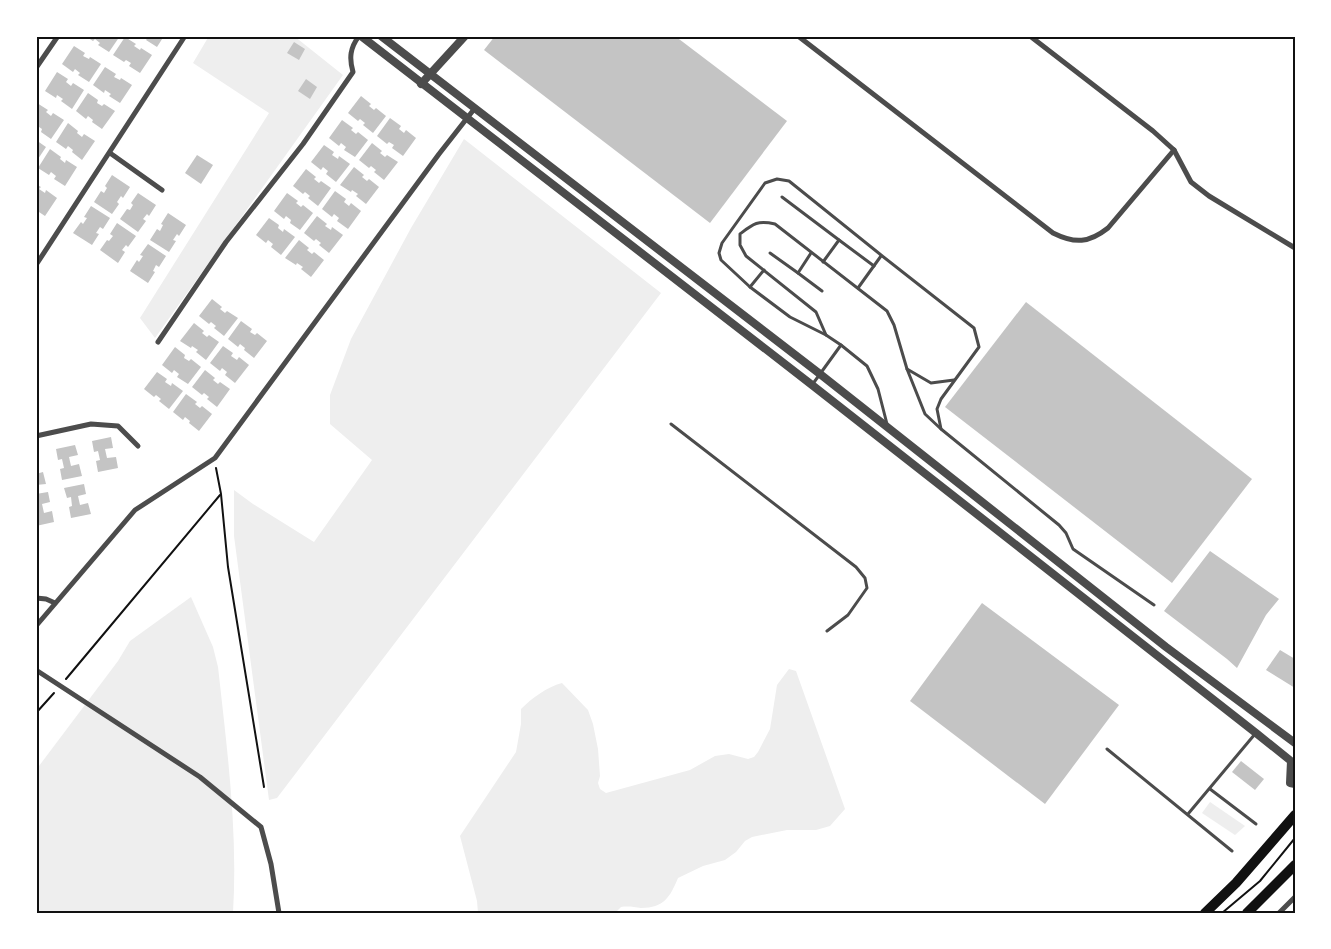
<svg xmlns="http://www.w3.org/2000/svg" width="1331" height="949" font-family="Signika,sans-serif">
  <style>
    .green { fill: #eee }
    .building { fill: #c4c4c4 }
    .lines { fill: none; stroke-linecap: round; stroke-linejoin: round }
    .path { stroke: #111; stroke-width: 2 }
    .service { stroke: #4c4c4c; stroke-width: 3 }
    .minor { stroke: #4c4c4c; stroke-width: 5 }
    .tertiary { stroke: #4c4c4c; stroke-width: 8 }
    .trunk { stroke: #111; stroke-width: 10 }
    .neatline { fill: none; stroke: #111; stroke-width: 2 }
  </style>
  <rect width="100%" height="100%" fill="#fff"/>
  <!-- green -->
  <g class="green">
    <path d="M209,36H294L343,75L155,338L140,318L269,113L193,63Z"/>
    <path d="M464,139L661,293L277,798L269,800L234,536V490L253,504L314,542L372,460L330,424V395L351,339L411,228Z"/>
    <path d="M191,597L213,647L218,667C227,749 238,830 233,913H36V770L118,661L130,641Z"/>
    <path d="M789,669L796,671L845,809L830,826L816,830H787L752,837L745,841L736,852L725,860L703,866L678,878C670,897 664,908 641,908C634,907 628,906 621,907L615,913H478L477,901L460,836L516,752L521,724V709C532,698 547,687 562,683L588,710L593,724L598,749L600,776L598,783L600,789L606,793L690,770L715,756L729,754L748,759L754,757L758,752L770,729L777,685Z"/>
    <path d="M1210,802L1245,826L1235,835L1202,813Z"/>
  </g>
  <!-- building -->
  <g class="building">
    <path d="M85,36H120L109,52L98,45L100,43L95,39L93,41Z"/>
    <path d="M149,36H164L157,47L146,40Z"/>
    <path d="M495,36H675L787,121L710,223L484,50Z"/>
    <path d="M125,37L136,44L134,46L140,50L141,48L152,55L140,73L129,66L131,63L126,60L124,62L113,55Z"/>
    <path d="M294,42L305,49L299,60L287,53Z"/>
    <path d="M74,46L85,53L83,56L89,59L90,57L101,64L89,82L78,75L80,73L75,69L73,72L62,64Z"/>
    <path d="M105,67L116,74L114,77L120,80L121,78L132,85L120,103L109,96L111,94L105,90L104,93L93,85Z"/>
    <path d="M57,72L68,79L66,82L71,86L73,83L84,90L72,109L61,101L63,99L57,95L56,98L45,91Z"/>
    <path d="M306,79L317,87L310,99L298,91Z"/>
    <path d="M88,93L98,100L97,103L102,106L104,104L115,111L102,129L92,122L93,120L88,116L86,119L76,111Z"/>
    <path d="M361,96L371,104L369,106L374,110L376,108L386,116L373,133L363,125L365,123L360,119L358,121L348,113Z"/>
    <path d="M37,103L48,110L46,112L51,116L53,113L64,120L51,139L41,132L42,129L36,125Z"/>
    <path d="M390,118L401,126L399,129L404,133L406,130L416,138L403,156L392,148L394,145L389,142L387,144L377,136Z"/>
    <path d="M342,120L353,128L351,130L356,134L358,132L368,140L355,157L344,150L346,147L341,143L339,146L329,138Z"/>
    <path d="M68,123L78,131L77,133L82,137L84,134L95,141L82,160L72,152L73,150L68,146L66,149L56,142Z"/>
    <path d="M36,140L46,147L36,162Z"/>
    <path d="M372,143L382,151L380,153L385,157L387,155L398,162L384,180L374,172L376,170L371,166L369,168L359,160Z"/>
    <path d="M324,145L334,152L332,155L338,159L339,156L350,164L336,182L326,174L328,171L323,167L321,170L311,162Z"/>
    <path d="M50,149L61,157L60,159L65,163L66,160L77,167L65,186L54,179L56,176L51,172L49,175L38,168Z"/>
    <path d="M197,155L213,165L201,184L185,173Z"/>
    <path d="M354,167L364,175L362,177L367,181L369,179L379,187L366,204L356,196L358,194L352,190L351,192L340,185Z"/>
    <path d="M306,169L316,177L314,179L319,183L321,181L331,188L318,206L308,198L310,196L305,192L303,194L293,186Z"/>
    <path d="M112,175L130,187L123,198L121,196L117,202L119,204L112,214L94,202L101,191L104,193L107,188L105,186Z"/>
    <path d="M36,184L41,187L39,189L45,193L46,190L57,198L45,216L36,210Z"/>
    <path d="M335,191L346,199L344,202L349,206L351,203L361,211L348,229L337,221L339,218L334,214L332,217L322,209Z"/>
    <path d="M138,193L156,205L149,216L147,214L143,219L146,221L138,232L120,219L127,209L130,210L133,205L131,203Z"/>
    <path d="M287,193L298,201L296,203L301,207L303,205L313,213L300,230L290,223L291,220L286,216L284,219L274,211Z"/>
    <path d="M91,206L110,218L103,229L100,227L96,233L99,234L92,245L73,233L81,222L83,224L87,218L84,217Z"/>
    <path d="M168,213L186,225L179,236L177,234L173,240L176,241L169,252L150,240L157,229L160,231L163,225L161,224Z"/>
    <path d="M317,216L327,224L325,226L331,230L332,227L343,235L329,253L319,245L321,243L316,239L314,241L304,233Z"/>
    <path d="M269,218L279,225L278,228L283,232L284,229L295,237L281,255L271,247L273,244L268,240L266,243L256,235Z"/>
    <path d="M117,223L136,236L128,247L126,245L122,250L125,252L118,263L100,250L107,240L109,241L113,236L110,234Z"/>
    <path d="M299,240L309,248L307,250L312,254L314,252L324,260L311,277L301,269L303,267L297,263L296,265L285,258Z"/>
    <path d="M148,244L166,256L159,267L156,265L153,271L155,272L148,283L130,271L137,260L139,262L143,256L140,255Z"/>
    <path d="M212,299L222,307L220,309L225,313L227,311L238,318L224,336L214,328L216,326L211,322L209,324L199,316Z"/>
    <path d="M1026,302L1252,479L1172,583L945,407Z"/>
    <path d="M241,321L252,329L250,332L255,335L257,333L267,341L254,358L244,350L245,348L240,344L238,347L228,339Z"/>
    <path d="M194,323L204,331L202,333L207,337L209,335L219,342L206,360L196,352L198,350L192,346L191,348L180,341Z"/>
    <path d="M223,346L233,353L231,356L237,360L239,357L249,365L235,383L225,375L227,372L222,368L220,371L210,363Z"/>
    <path d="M175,347L185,355L184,358L189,361L191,359L201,367L188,384L177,377L179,374L174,370L172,373L162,365Z"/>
    <path d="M205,370L215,378L213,380L218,384L220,382L230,389L217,407L207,399L209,397L204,393L202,395L192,387Z"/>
    <path d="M157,372L167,379L165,382L171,386L172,383L183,391L169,409L159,401L161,399L156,395L154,397L144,389Z"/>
    <path d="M186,394L197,402L195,404L200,408L202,406L212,414L199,431L189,423L190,421L185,417L183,420L173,412Z"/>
    <path d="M111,437L113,448L105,449L107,458L116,457L118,468L98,472L96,461L100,460L98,451L94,452L92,441Z"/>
    <path d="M75,445L78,455L69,457L71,466L79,464L82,476L62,480L60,469L64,468L62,459L58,460L56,449Z"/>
    <path d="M43,472L46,484L36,485V474Z"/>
    <path d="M84,484L86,494L78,496L80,505L88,503L91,514L71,518L69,507L72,506L71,497L67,498L64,488Z"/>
    <path d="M48,492L50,502L42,504L44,513L52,511L54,522L36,526V494Z"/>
    <path d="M1210,551L1279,599L1266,615L1237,668L1227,659L1164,611Z"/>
    <path d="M982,603L1119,705L1045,804L910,701Z"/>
    <path d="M1280,650L1295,659V688L1266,670Z"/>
    <path d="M1241,761L1264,779L1255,790L1232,772Z"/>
  </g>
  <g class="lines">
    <!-- path -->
    <g class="path">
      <path d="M216,468L221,494L228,567L264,787"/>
      <path d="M66,679L220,495"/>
      <path d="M36,713L54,693"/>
      <path d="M1222,913L1260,881L1295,838"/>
    </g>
    <!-- service -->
    <g class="service">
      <path d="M782,197L839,240L823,262"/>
      <path d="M839,240L874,266"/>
      <path d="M770,253L798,273"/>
      <path d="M811,253L798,273L822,291"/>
      <path d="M750,287L764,270"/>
      <path d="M858,288L881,256"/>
      <path d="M826,335L816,312L746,256L740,245V234C753,224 757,220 775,224L887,311L894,325L907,369L925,414L941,429"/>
      <path d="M907,369L931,383L954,380"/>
      <path d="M812,385L841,345"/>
      <path d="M671,424L856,567L865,578L867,588L848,615L827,631"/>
      <path d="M887,424L878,389L867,366L841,345L826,335L790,317L750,287L721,260L719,253L722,243L765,183L777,179L789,181L881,255L974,328L979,347L941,399L937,409L941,429L1059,525L1066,533L1073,549L1154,605"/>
      <path d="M1107,749L1232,851"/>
      <path d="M1210,789L1256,824"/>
      <path d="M1188,814L1255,734"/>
    </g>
    <!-- minor -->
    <g class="minor">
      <path d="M798,36L1053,233C1075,244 1089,243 1108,228L1174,150"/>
      <path d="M1030,36L1153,131L1174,150L1191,182L1209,196L1295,248"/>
      <path d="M36,68L58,36"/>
      <path d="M110,153L162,190"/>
      <path d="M36,265L185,36"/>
      <path d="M158,342L226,242L303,144L353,72C349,58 350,48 359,36"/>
      <path d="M36,436L91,424L118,426L138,446"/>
      <path d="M36,598L46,599L55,603"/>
      <path d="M36,626L135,510L215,458L439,154L475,108"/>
      <path d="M36,670L200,777L261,827L271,864L279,913"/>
      <path d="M1279,913L1295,897"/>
    </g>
    <!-- tertiary -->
    <g class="tertiary">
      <path d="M361,36L812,385L1256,733L1291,761L1290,783L1295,784"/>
      <path d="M381,36L820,374L1166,647L1295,743"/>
      <path d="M421,84L465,36"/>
    </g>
    <!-- trunk -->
    <g class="trunk">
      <path d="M1205,913L1236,883L1295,815"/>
      <path d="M1247,913L1295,865"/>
    </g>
  </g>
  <!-- border -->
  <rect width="1331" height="949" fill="none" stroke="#ffffff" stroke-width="75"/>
  <rect x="38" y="38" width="1256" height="874" class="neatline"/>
</svg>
